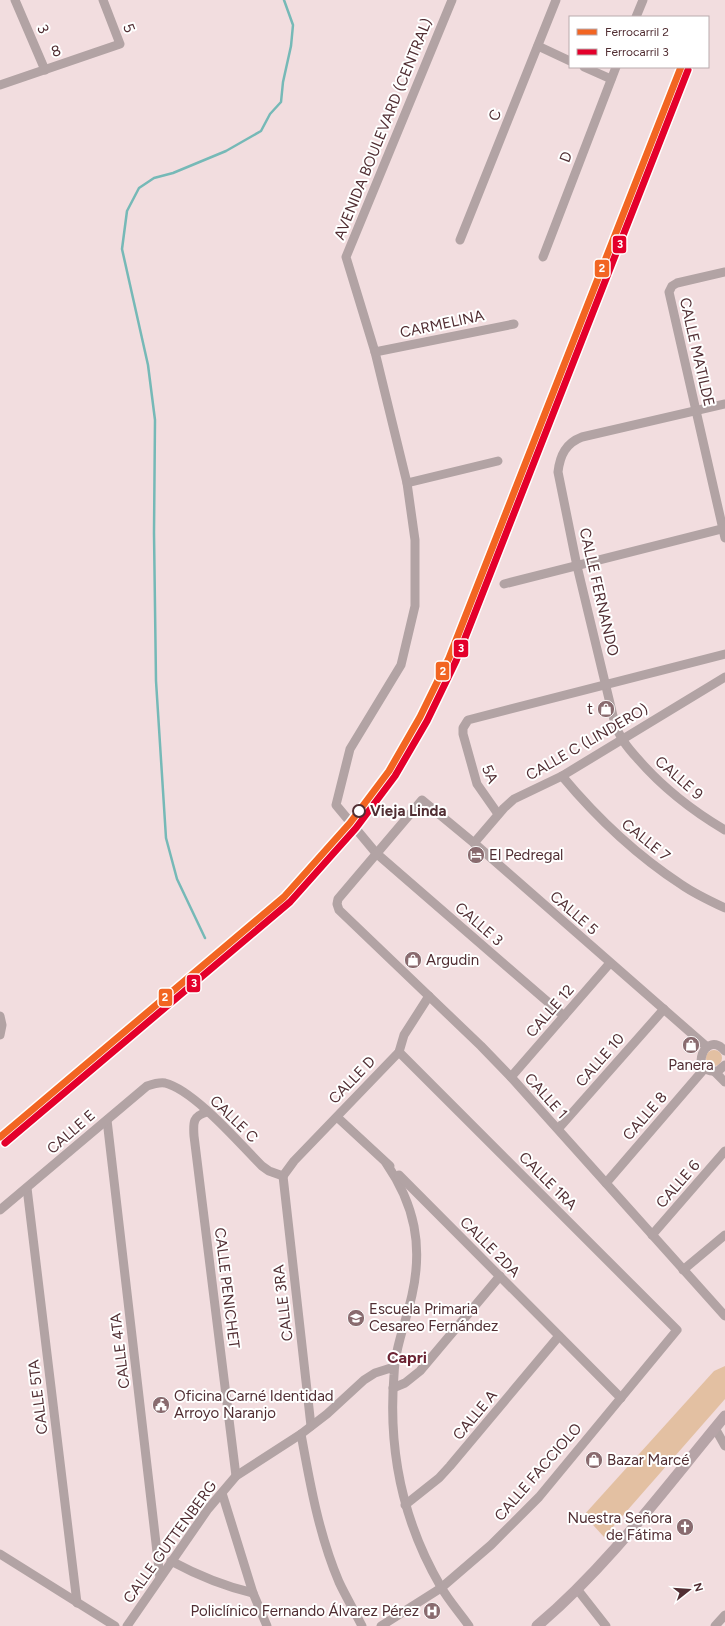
<svg xmlns="http://www.w3.org/2000/svg" width="725" height="1626" font-family="Figtree,sans-serif">
  <style>
    .green { fill: #e3c0a2 }
    .lines { fill: none; stroke-linecap: round; stroke-linejoin: round }
    .stream { stroke: #76b9b7; stroke-width: 2.5 }
    .minor { stroke: #b2a3a4; stroke-width: 9 }
    .major { stroke: #b6a4a7; stroke-width: 11 }
    .rail-1-casing { stroke: #fff; stroke-width: 10 }
    .rail-2-casing { stroke: #fff; stroke-width: 10 }
    .rail-1 { stroke: #f26522; stroke-width: 7 }
    .rail-2 { stroke: #e4002b; stroke-width: 7 }
    .stop-dot { fill: #fff; stroke: #512e33; stroke-width: 2 }
    .labels { text-anchor: middle; dominant-baseline: central; stroke-width: 4; stroke-linejoin: round; paint-order: stroke }
    .street-label { font-size: 15px; fill: #512e33; stroke: #fff }
    .poi-label { font-size: 15px; fill: #512e33; stroke: #fff; text-anchor: start }
    .stop-label { font-size: 15px; font-weight: bold; fill: #512e33; stroke: #fff; text-anchor: start }
    .neighbourhood-label { font-size: 16px; font-weight: bold; fill: #6b2232; stroke: #fff }
    .line-badge { stroke: #fff; stroke-width: 1.5 }
    .badge-label { font-size: 11px; text-anchor: middle; font-weight: bold; fill: #fff }
  </style>
  <rect width="100%" height="100%" fill="#f2dddf"/>
  <!-- green -->
  <g class="green">
    <circle cx="714" cy="1058" r="8"/>
    <path d="M725,1366V1399L604,1537L584,1515L714,1371Z"/>
  </g>
  <g class="lines">
    <!-- stream -->
    <path class="stream" d="M205,938L177,879L166,838L156,681L154,533L155,420L148,365L122,249L127,211L139,188L154,178L173,173L226,151L261,131L270,114L281,102L283,82L291,46L293,25L284,0"/>
    <!-- minor -->
    <g class="minor">
      <path d="M15,0L45,70"/>
      <path d="M452,0L346,257L375,352L407,483L415,540V606L401,665L350,749L336,805L376,853L564,1016"/>
      <path d="M636,17L643,0"/>
      <path d="M538,46L570,61"/>
      <path d="M584,67L611,79"/>
      <path d="M0,85L120,44L103,0"/>
      <path d="M460,240L556,0"/>
      <path d="M543,257L616,67"/>
      <path d="M725,272L677,283L672,286L669,292L725,538"/>
      <path d="M375,352L514,324"/>
      <path d="M725,404L582,437C566,443 560,455 558,472L577,566L615,724C620,738 627,747 637,758C662,787 691,810 725,830"/>
      <path d="M407,483L498,461"/>
      <path d="M504,584L725,528"/>
      <path d="M562,776C597,818 636,855 682,885C695,894 710,901 725,908"/>
      <path d="M498,814L477,784L463,734V728L468,720L725,654"/>
      <path d="M474,843L504,808L514,799L562,776L725,677"/>
      <path d="M0,1016L2,1025L0,1035"/>
      <path d="M707,1047L474,843L422,800L338,899L337,904L339,910L481,1046L511,1077L725,1316"/>
      <path d="M725,1051C705,1028 687,1075 718,1071L725,1065"/>
      <path d="M714,1071L725,1082"/>
      <path d="M511,1077L610,963"/>
      <path d="M207,1112C193,1116 193,1122 194,1136L236,1476"/>
      <path d="M337,1117L390,1166"/>
      <path d="M107,1120L160,1578"/>
      <path d="M558,1129L664,1009"/>
      <path d="M386,1163C415,1205 423,1246 412,1295C406,1322 395,1347 394,1375C388,1449 403,1522 441,1587C449,1601 460,1613 469,1626"/>
      <path d="M399,1175L621,1398"/>
      <path d="M283,1176L311,1426"/>
      <path d="M283,1176L294,1161L399,1052L404,1035L429,996"/>
      <path d="M606,1183L705,1068"/>
      <path d="M27,1188L77,1603"/>
      <path d="M0,1210L147,1086C153,1084 159,1082 165,1083C194,1090 240,1144 262,1166L269,1171L283,1176"/>
      <path d="M652,1235L725,1151"/>
      <path d="M683,1270L725,1235"/>
      <path d="M393,1388L405,1383L420,1371L500,1276"/>
      <path d="M715,1428L725,1446"/>
      <path d="M301,1434C310,1484 319,1535 339,1582C346,1597 355,1612 362,1626"/>
      <path d="M222,1493L253,1593L267,1626"/>
      <path d="M405,1505L439,1478L450,1466L559,1336"/>
      <path d="M0,1554L115,1626"/>
      <path d="M171,1561C197,1575 223,1586 253,1593"/>
      <path d="M577,1589L606,1626"/>
      <path d="M127,1626L208,1509L236,1476L301,1434L327,1414L364,1380L375,1373L394,1367"/>
      <path d="M381,1626L441,1588L491,1545L539,1497L677,1330L399,1052"/>
      <path d="M715,1626L725,1615"/>
    </g>
    <!-- major -->
    <path class="major" d="M537,1626C609,1565 665,1488 725,1416"/>
    <defs>
      <path id="rail-1" d="M0,1137L284,897L350,823L389,771L420,717L449,658L681,67"/>
      <path id="rail-2" d="M5,1143L290,902L356,828L395,776L427,721L456,661L688,70"/>
    </defs>
    <!-- rail-1 casing -->
    <use href="#rail-1" class="rail-1-casing"/>
    <!-- rail-2 casing -->
    <use href="#rail-2" class="rail-2-casing"/>
    <!-- rail-1 -->
    <use href="#rail-1" class="rail-1"/>
    <!-- rail-2 -->
    <use href="#rail-2" class="rail-2"/>
  </g>
  <!-- icons -->
  <defs>
    <symbol id="shop-disc" viewBox="-11 -11 22 22"><circle r="9.5" fill="#896b6f" stroke="#fff"/><path d="M-5-2.5h2.3a2.7 3.5 0 0 1 5.4 0H5L5.5 6h-11ZM-1.5-2.5h3a1.5 2.3 0 0 0-3 0Z" fill="#fff"/></symbol>
    <symbol id="hotel-disc" viewBox="-11 -11 22 22"><circle r="9.5" fill="#896b6f" stroke="#fff"/><path d="M-6-4.5h1.5V1H6V5H4.5V3h-9V5H-6ZM-4 0a1.8 1.8 0 1 1 3.6 0ZM.5 0V-2.5h3Q6-2.5 6 0Z" fill="#fff"/></symbol>
    <symbol id="school-disc" viewBox="-11 -11 22 22"><circle r="9.5" fill="#896b6f" stroke="#fff"/><path d="M0-5L7-2L0 1L-7-2ZM-4 1L0 2.5L4 1V4Q0 6-4 4Z" fill="#fff"/></symbol>
    <symbol id="civic-disc" viewBox="-11 -11 22 22"><circle r="9.5" fill="#896b6f" stroke="#fff"/><path d="M-.6-6.5H3V-4.5H.6V-3L4-1V1h2V6H-6V1h2V-1L-.6-3ZM-1.2 2.5V6h2.4V2.5Z" fill="#fff"/></symbol>
    <symbol id="church-disc" viewBox="-11 -11 22 22"><circle r="9.5" fill="#896b6f" stroke="#fff"/><path d="M-1.2-6h2.4v3.5h3.3v2.4h-3.3V6h-2.4V-.1h-3.3v-2.4h3.3Z" fill="#fff"/></symbol>
    <symbol id="hospital-disc" viewBox="-11 -11 22 22"><circle r="9.5" fill="#896b6f" stroke="#fff"/><path d="M-5-5h3v3.5h4V-5h3V5h-3V1.5h-4V5h-3Z" fill="#fff"/></symbol>
  </defs>
  <g fill-rule="evenodd">
    <use href="#shop-disc" x="596" y="699" width="20" height="20"/>
    <use href="#hotel-disc" x="466" y="845" width="20" height="20"/>
    <use href="#shop-disc" x="403" y="950" width="20" height="20"/>
    <use href="#shop-disc" x="681" y="1035" width="20" height="20"/>
    <use href="#school-disc" x="346" y="1308" width="20" height="20"/>
    <use href="#civic-disc" x="151" y="1395" width="20" height="20"/>
    <use href="#shop-disc" x="584" y="1450" width="20" height="20"/>
    <use href="#church-disc" x="675" y="1517" width="20" height="20"/>
    <use href="#hospital-disc" x="422" y="1601" width="20" height="20"/>
  </g>
  <!-- markers -->
  <circle class="stop-dot" cx="359" cy="811" r="6"/>
  <g class="labels">
    <!-- street labels -->
    <g class="street-label">
      <text transform="translate(129 28) rotate(69)">5</text>
      <text transform="translate(43 29) rotate(66)">3</text>
      <text transform="translate(56 51) rotate(-19)">8</text>
      <text transform="translate(495 115) rotate(-68)">C</text>
      <text transform="translate(383 129) rotate(-68)">AVENIDA BOULEVARD (CENTRAL)</text>
      <text transform="translate(566 157) rotate(-69)">D</text>
      <text transform="translate(442 324) rotate(-12)">CARMELINA</text>
      <text transform="translate(697 352) rotate(77)">CALLE MATILDE</text>
      <text transform="translate(599 592) rotate(77)">CALLE FERNANDO</text>
      <text transform="translate(587 742) rotate(-30)">CALLE C (LINDERO)</text>
      <text transform="translate(490 774) rotate(66)">5A</text>
      <text transform="translate(679 778) rotate(41)">CALLE 9</text>
      <text transform="translate(646 840) rotate(39)">CALLE 7</text>
      <text transform="translate(574 913) rotate(41)">CALLE 5</text>
      <text transform="translate(479 924) rotate(41)">CALLE 3</text>
      <text transform="translate(550 1011) rotate(-49)">CALLE 12</text>
      <text transform="translate(600 1060) rotate(-49)">CALLE 10</text>
      <text transform="translate(352 1080) rotate(-46)">CALLE D</text>
      <text transform="translate(546 1096) rotate(48)">CALLE 1</text>
      <text transform="translate(645 1116) rotate(-49)">CALLE 8</text>
      <text transform="translate(234 1119) rotate(44)">CALLE C</text>
      <text transform="translate(71 1132) rotate(-41)">CALLE E</text>
      <text transform="translate(548 1181) rotate(45)">CALLE 1RA</text>
      <text transform="translate(678 1184) rotate(-49)">CALLE 6</text>
      <text transform="translate(490 1247) rotate(45)">CALLE 2DA</text>
      <text transform="translate(227 1288) rotate(83)">CALLE PENICHET</text>
      <text transform="translate(283 1303) rotate(-97)">CALLE 3RA</text>
      <text transform="translate(120 1351) rotate(-97)">CALLE 4TA</text>
      <text transform="translate(38 1397) rotate(-97)">CALLE 5TA</text>
      <text transform="translate(475 1415) rotate(-50)">CALLE A</text>
      <text transform="translate(538 1472) rotate(-49)">CALLE FACCIOLO</text>
      <text transform="translate(170 1542) rotate(-54)">CALLE GUTTENBERG</text>
    </g>
    <!-- poi labels -->
    <g class="poi-label">
      <text x="593" y="709" text-anchor="end">t</text>
      <text x="489" y="855">El Pedregal</text>
      <text x="426" y="960">Argudin</text>
      <text x="691" y="1065" text-anchor="middle">Panera</text>
      <text x="369" y="1309">Escuela Primaria<tspan x="369" dy="17">Cesareo Fernández</tspan></text>
      <text x="174" y="1396">Oficina Carné Identidad<tspan x="174" dy="17">Arroyo Naranjo</tspan></text>
      <text x="607" y="1460">Bazar Marcé</text>
      <text x="672" y="1518" text-anchor="end">Nuestra Señora<tspan x="672" dy="17">de Fátima</tspan></text>
      <text x="419" y="1611" text-anchor="end">Policlínico Fernando Álvarez Pérez</text>
    </g>
    <!-- stop labels -->
    <g class="stop-label">
      <text x="370" y="811">Vieja Linda</text>
    </g>
    <!-- neighbourhood labels -->
    <g class="neighbourhood-label">
      <text x="407" y="1357">Capri</text>
    </g>
  </g>
  <g class="line-badge">
    <rect x="612" y="235" width="15" height="19" rx="4" fill="#e4002b"/>
    <rect x="594" y="259" width="16" height="19" rx="4" fill="#f26522"/>
    <rect x="453" y="639" width="16" height="19" rx="4" fill="#e4002b"/>
    <rect x="435" y="661" width="15" height="20" rx="4" fill="#f26522"/>
    <rect x="186" y="974" width="15" height="19" rx="4" fill="#e4002b"/>
    <rect x="158" y="988" width="15" height="19" rx="4" fill="#f26522"/>
  </g>
  <g class="badge-label">
    <text x="620" y="248">3</text>
    <text x="602" y="272">2</text>
    <text x="461" y="652">3</text>
    <text x="443" y="675">2</text>
    <text x="194" y="987">3</text>
    <text x="165" y="1001">2</text>
  </g>
  <!-- legend -->
  <rect x="569" y="16" width="140" height="52" fill="#ffffff" stroke="#b9abad"/>
  <rect x="577" y="29" width="20" height="6" fill="#f26522" stroke="#b9abad"/>
  <text x="605" y="36" font-size="12" fill="#512e33">Ferrocarril 2</text>
  <rect x="577" y="49" width="20" height="6" fill="#e4002b" stroke="#b9abad"/>
  <text x="605" y="56" font-size="12" fill="#512e33">Ferrocarril 3</text>
  <!-- north arrow -->
  <g transform="translate(689 1590) rotate(73)" stroke="#ffffff" stroke-width="3" paint-order="stroke">
  <path d="M0-3L7 15L0 10L-7 15Z" fill="#512e33"/>
  <text y="-6" font-size="11" font-weight="bold" text-anchor="middle" fill="#512e33">N</text>
  </g>
</svg>
